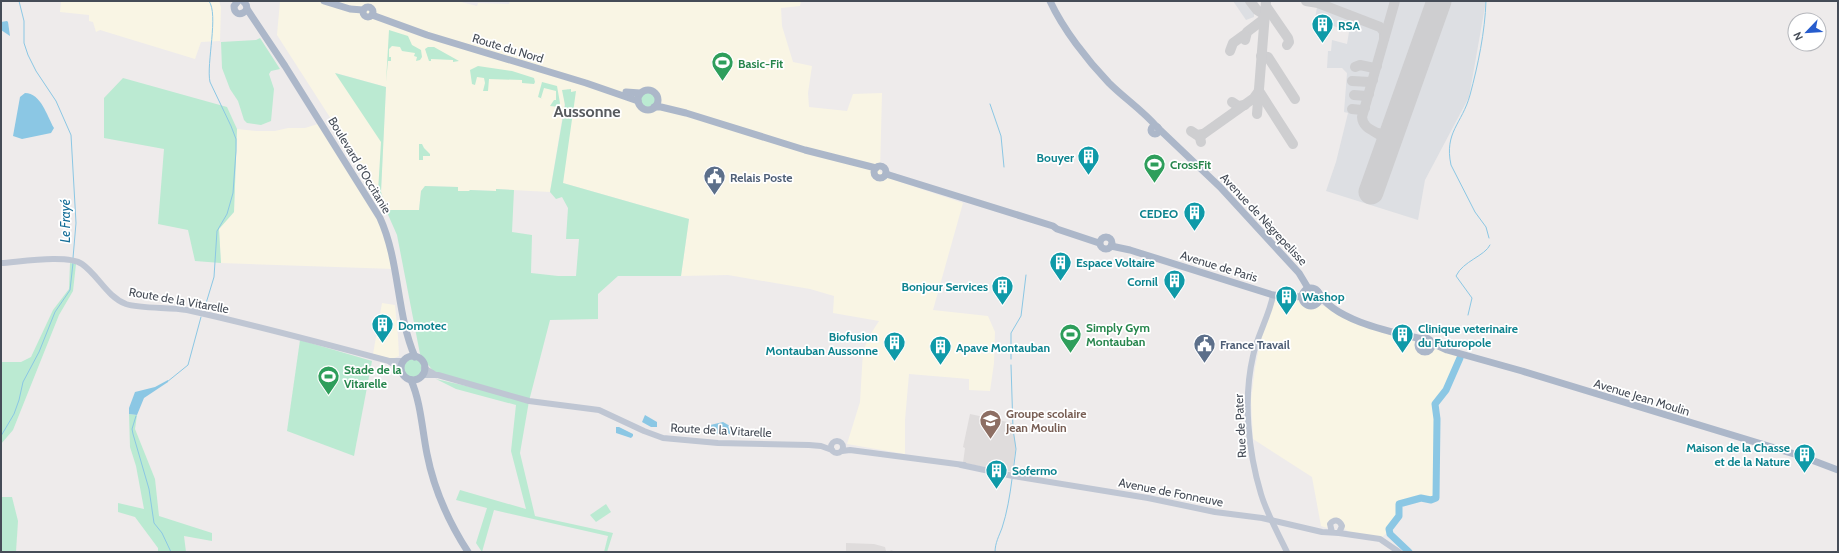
<svg xmlns="http://www.w3.org/2000/svg" width="1839" height="553" font-family="Cabin,sans-serif">
  <style>
    .commercial { fill: #f9f5e4 }
    .education { fill: #dfdcdc }
    .airport { fill: #dddfe3 }
    .green { fill: #bbead2 }
    .water { fill: #8bc7e4 }
    .lines { fill: none; stroke-linecap: round; stroke-linejoin: round }
    .stream { stroke: #8bc7e4; stroke-width: 1 }
    .river { stroke: #8bc7e4; stroke-width: 7 }
    .taxiway { stroke: #ceced0; stroke-width: 10 }
    .runway { stroke: #ceced0; stroke-width: 25 }
    .secondary { stroke: #bfc6d3; stroke-width: 6 }
    .primary { stroke: #acb7c9; stroke-width: 7 }
    .labels { text-anchor: middle; dominant-baseline: central; stroke-width: 3.5; stroke-linejoin: round; paint-order: stroke }
    .culture-label { font-size: 12px; font-weight: bold; fill: #0d838f; stroke: #fff; text-anchor: start }
    .street-label { font-size: 12px; fill: #454c57; stroke: #fff }
    .leisure-label { font-size: 12px; font-weight: bold; fill: #27864d; stroke: #fff; text-anchor: start }
    .service-label { font-size: 12px; font-weight: bold; fill: #4e5e75; stroke: #fff; text-anchor: start }
    .education-label { font-size: 12px; font-weight: bold; fill: #785e54; stroke: #fff; text-anchor: start }
    .water-label { font-size: 13px; font-style: italic; fill: #166e98; stroke: #fff }
    .district-label { font-size: 16px; font-weight: bold; fill: #585b5f; stroke: #fff }
  </style>
  <rect width="100%" height="100%" fill="#eeebeb"/>
  <!-- commercial -->
  <g class="commercial">
    <path d="M61,1H219L221,7L220,41L201,42L195,59L100,30L96,32L93,22L89,21V15L60,12Z"/>
    <path d="M280,1H457L477,6L478,3L509,4L510,1H801L800,6L781,8L782,26L793,62L812,66L808,93L809,107L847,111L853,94L882,93L880,172L900,182L963,203L933,310L988,316L995,332L994,363L990,391L969,390V379L909,374L905,420V454L847,444L860,402L863,351L870,335L879,321L833,313L834,296L810,289L728,275L681,276L689,219L563,183L573,93L567,89L550,192L496,189V191L470,190L469,191H458L457,187L425,186L421,191L419,210H390L384,202L381,192L386,87L336,73L382,142L378,192L277,35Z"/>
    <path d="M321,123L380,218L395,269L221,263L219,229L234,212L237,129L256,131H275L288,128H305Z"/>
    <path d="M1277,296L1302,300L1309,306L1320,305L1334,309L1404,336L1418,344L1419,348L1423,351H1428L1431,348L1462,353L1446,390L1435,404L1437,419L1436,498L1431,500L1421,498L1399,504L1398,518L1390,526L1389,531L1380,539L1356,536L1332,521L1327,528L1321,526L1312,477L1253,439L1251,400L1255,368L1262,333Z"/>
    <path d="M382,303L395,305L398,336L399,356L392,359L373,354Z"/>
  </g>
  <!-- education -->
  <g class="education">
    <path d="M970,414L1012,423L1016,446L1012,472L963,463L965,448L963,447Z"/>
    <path d="M846,543L874,544L885,547L886,551L889,552L891,550L896,552H846Z"/>
  </g>
  <!-- airport -->
  <g class="airport">
    <path d="M1233,1H1254V17L1246,20Z"/>
    <path d="M1318,1H1486L1469,97L1425,180L1418,220L1326,191L1336,162L1348,113L1344,112L1347,73L1342,68H1327L1328,51H1331L1332,40L1347,44L1349,32L1315,19Z"/>
  </g>
  <!-- green -->
  <g class="green">
    <path d="M389,30L408,36L412,45L421,50L422,57L420,60L416,61L417,57L414,56L415,53L402,51L400,47L392,46L389,49V57H391V61H388L386,82Z"/>
    <path d="M260,38L280,69L271,71L269,74L274,89L271,121L261,125L247,123L244,120L238,101L230,89L222,68L221,42L256,40Z"/>
    <path d="M428,47H434L459,61L453,62V60L431,59V61H429L425,49Z"/>
    <path d="M478,66L512,71L534,78L535,82L534,84L522,83V80L489,79L488,91H483L485,83L484,78L477,77L475,85L472,84L470,70Z"/>
    <path d="M335,73L386,87L381,192L384,202L390,210H419L421,191L425,186L458,187V191H469L470,190L496,191V189L514,190L512,232L532,235L531,273L558,276H576L579,239H566L568,208L562,197L556,199L550,192L565,105L562,90L571,89V92L576,91L563,183L689,219L681,276H618L598,294V319L550,320L529,401L520,453L535,516L613,533L607,552H604L608,536L494,510L482,552L476,543L487,508L456,500L460,490L526,509L511,451L516,405L456,389L436,379L519,398L504,392L433,371L420,354L397,235L378,192L381,142Z"/>
    <path d="M123,78L227,107L237,129L234,212L219,229L221,263L195,261L188,230L158,224L164,149L104,138V98Z"/>
    <path d="M542,82L557,86L560,103L559,107L550,106L554,100H556V91L544,88L541,98L543,99L538,97Z"/>
    <circle cx="648" cy="99" r="8"/>
    <path d="M419,144H422L424,148L430,154V156H423V160H419Z"/>
    <path d="M70,263L76,264L73,291L59,315L13,430L1,444V362H21L31,357L53,310L69,289Z"/>
    <path d="M300,340L372,361L354,456L287,431Z"/>
    <circle cx="413" cy="368" r="9"/>
    <path d="M129,414L137,415L135,429L155,479L159,516L212,533V541L184,536L186,552H158V548L135,517L118,512V503L144,509L136,466L130,447Z"/>
    <path d="M1,497H12L18,521L16,552H1Z"/>
    <path d="M606,504L611,512L596,522L590,515Z"/>
  </g>
  <!-- water -->
  <g class="water">
    <path d="M7,21L8,22L10,36L1,30V22Z"/>
    <path d="M25,93C41,93 47,116 54,128L51,133L22,139L13,136L20,97Z"/>
    <path d="M168,380V382L144,398L137,415L129,414V408L135,392L155,387Z"/>
    <path d="M645,415L657,422V427H651L642,422Z"/>
    <path d="M723,422L730,426V434L705,433L706,426Z"/>
    <path d="M616,427H619L633,434V436L631,438L616,433Z"/>
  </g>
  <g class="lines">
    <!-- stream -->
    <g class="stream">
      <path d="M19,1L24,21V43L28,55L36,71L56,101L71,135L76,223L73,258"/>
      <path d="M1486,1C1485,32 1478,65 1470,95C1462,124 1444,132 1451,165L1475,212L1486,227L1489,238"/>
      <path d="M990,104L1001,136L1004,167"/>
      <path d="M204,310L214,277L217,231L227,214L233,193L236,151V139L231,126L210,82C206,64 219,14 209,1"/>
      <path d="M1468,315L1472,298L1456,276C1463,261 1485,256 1490,245"/>
      <path d="M1011,359V333L1021,316L1026,275"/>
      <path d="M1011,365L1013,429L1016,449L1013,472"/>
      <path d="M167,382L188,365L201,317"/>
      <path d="M136,416L132,429L133,434L149,489L154,523L162,533L171,552"/>
      <path d="M1,436L14,414L19,400L23,382L39,352L55,312L70,290L73,263"/>
      <path d="M995,552C995,543 999,536 1002,528C1007,513 1010,495 1012,479"/>
    </g>
    <!-- river -->
    <path class="river" d="M1409,552L1390,534L1389,529L1399,516V504L1421,498L1431,500L1436,498L1437,419L1435,404L1446,390L1460,358"/>
    <!-- taxiway -->
    <g class="taxiway">
      <path d="M1250,1L1257,10L1265,15"/>
      <path d="M1306,1L1318,3L1380,27L1384,32V38"/>
      <path d="M1266,6L1288,38L1289,42L1287,45"/>
      <path d="M1245,40L1247,32L1264,19"/>
      <path d="M1230,51L1233,43L1244,35"/>
      <path d="M1261,56L1268,57L1295,99"/>
      <path d="M1355,67L1360,65L1374,68L1377,66"/>
      <path d="M1352,81L1370,82L1373,80"/>
      <path d="M1259,91L1293,144"/>
      <path d="M1354,95L1366,96L1369,94"/>
      <path d="M1232,102L1238,106L1245,105"/>
      <path d="M1352,109L1362,110L1365,108"/>
      <path d="M1257,114L1266,1"/>
      <path d="M1191,131L1197,135L1203,134"/>
      <path d="M1378,133L1384,135L1390,133L1398,117"/>
      <path d="M1201,142L1200,138L1202,135L1254,98L1259,91"/>
      <path d="M1380,166C1382,160 1385,154 1386,148C1388,130 1363,134 1362,117L1395,1"/>
    </g>
    <!-- runway -->
    <path class="runway" d="M1371,192L1439,1"/>
    <!-- secondary -->
    <g class="secondary">
      <path d="M1,263C19,262 68,254 82,264C98,275 107,297 126,304C141,309 169,307 187,310C255,325 322,343 389,361H403"/>
      <path d="M1273,295C1270,314 1257,336 1253,356C1243,399 1248,451 1261,494C1267,514 1278,533 1287,552"/>
      <path d="M390,362L401,368"/>
      <path d="M424,368L436,375"/>
      <path d="M422,375H438L529,401L599,410L644,431L663,438L718,443L809,445L821,446L832,450"/>
      <circle cx="837" cy="447" r="6"/>
      <path d="M842,451L850,450L964,465"/>
      <path d="M961,465L1013,476L1148,498L1215,512L1262,518L1322,532L1339,533L1342,526C1339,519 1334,519 1330,524L1332,532"/>
      <path d="M1339,533L1380,539L1399,552"/>
    </g>
    <!-- primary -->
    <g class="primary">
      <path d="M238,1L234,6C234,21 255,11 243,1"/>
      <path d="M324,1L350,9L363,10"/>
      <path d="M1050,1C1063,29 1087,60 1109,83C1124,98 1142,110 1156,126"/>
      <circle cx="368" cy="12" r="5"/>
      <path d="M247,9L285,66L380,218C400,262 396,313 415,357"/>
      <path d="M372,15L427,35L586,83L638,101"/>
      <circle cx="648" cy="100" r="10"/>
      <path d="M626,92L640,93"/>
      <path d="M654,107H661L686,113L805,150L876,168"/>
      <circle cx="1155" cy="130" r="4"/>
      <path d="M1158,128L1220,187L1299,273L1308,288"/>
      <circle cx="880" cy="172" r="6"/>
      <path d="M886,174L1053,226L1057,229L1099,243"/>
      <circle cx="1106" cy="243" r="6"/>
      <path d="M1111,246L1130,250L1273,295L1302,297"/>
      <circle cx="1311" cy="297" r="9"/>
      <path d="M1318,292C1334,321 1392,332 1422,339"/>
      <circle cx="1425" cy="345" r="7"/>
      <path d="M1432,343L1447,350L1522,371L1801,456L1838,470"/>
      <circle cx="413" cy="368" r="12"/>
      <path d="M411,380C421,403 422,429 427,454C434,490 448,521 468,552"/>
    </g>
  </g>
  <!-- icons -->
  <defs>
    <symbol id="building-pin" viewBox="-11 -11 22 30"><path d="M0 17L-7.5 6A9.5 9.5 0 1 1 7.5 6Z" fill="#0f9aa8" stroke="#fff"/><path d="M-4-6H4V6H1V3H-1V6H-4ZM-2.5-4.3h1.7v1.8h-1.7ZM.8-4.3h1.7v1.8H.8ZM-2.5-1h1.7V.8h-1.7ZM.8-1h1.7V.8H.8Z" fill="#fff"/></symbol>
    <symbol id="stadium-pin" viewBox="-11 -11 22 30"><path d="M0 17L-7.5 6A9.5 9.5 0 1 1 7.5 6Z" fill="#2e9e5b" stroke="#fff"/><path d="M0-5a6.5 5 0 1 0 0 10a6.5 5 0 1 0 0-10ZM-3.5-1.8h7v3.6h-7Z" fill="#fff"/></symbol>
    <symbol id="civic-pin" viewBox="-11 -11 22 30"><path d="M0 17L-7.5 6A9.5 9.5 0 1 1 7.5 6Z" fill="#5c6f8a" stroke="#fff"/><path d="M-.6-6.5H3V-4.5H.6V-3L4-1V1h2V6H-6V1h2V-1L-.6-3ZM-1.2 2.5V6h2.4V2.5Z" fill="#fff"/></symbol>
    <symbol id="school-pin" viewBox="-11 -11 22 30"><path d="M0 17L-7.5 6A9.5 9.5 0 1 1 7.5 6Z" fill="#8d6e63" stroke="#fff"/><path d="M0-5L7-2L0 1L-7-2ZM-4 1L0 2.5L4 1V4Q0 6-4 4Z" fill="#fff"/></symbol>
  </defs>
  <g fill-rule="evenodd">
    <use href="#building-pin" x="1310" y="12" width="25" height="34"/>
    <use href="#stadium-pin" x="710" y="50" width="25" height="34"/>
    <use href="#building-pin" x="1076" y="144" width="25" height="34"/>
    <use href="#stadium-pin" x="1142" y="152" width="25" height="34"/>
    <use href="#civic-pin" x="702" y="164" width="25" height="34"/>
    <use href="#building-pin" x="1182" y="200" width="25" height="34"/>
    <use href="#building-pin" x="1048" y="250" width="25" height="34"/>
    <use href="#building-pin" x="1162" y="268" width="25" height="34"/>
    <use href="#building-pin" x="990" y="274" width="25" height="34"/>
    <use href="#building-pin" x="1274" y="284" width="25" height="34"/>
    <use href="#building-pin" x="370" y="312" width="25" height="34"/>
    <use href="#stadium-pin" x="1058" y="322" width="25" height="34"/>
    <use href="#building-pin" x="1390" y="322" width="25" height="34"/>
    <use href="#building-pin" x="882" y="330" width="25" height="34"/>
    <use href="#civic-pin" x="1192" y="332" width="25" height="34"/>
    <use href="#building-pin" x="928" y="334" width="25" height="34"/>
    <use href="#stadium-pin" x="316" y="364" width="25" height="34"/>
    <use href="#school-pin" x="978" y="408" width="25" height="34"/>
    <use href="#building-pin" x="1792" y="442" width="25" height="34"/>
    <use href="#building-pin" x="984" y="458" width="25" height="34"/>
  </g>
  <g class="labels">
    <!-- culture labels -->
    <g class="culture-label">
      <text x="1338" y="25">RSA</text>
      <text x="1074" y="157" text-anchor="end">Bouyer</text>
      <text x="1178" y="213" text-anchor="end">CEDEO</text>
      <text x="1076" y="262">Espace Voltaire</text>
      <text x="1158" y="281" text-anchor="end">Cornil</text>
      <text x="988" y="286" text-anchor="end">Bonjour Services</text>
      <text x="1302" y="296">Washop</text>
      <text x="398" y="325">Domotec</text>
      <text x="1418" y="328">Clinique veterinaire<tspan x="1418" dy="14">du Futuropole</tspan></text>
      <text x="878" y="336" text-anchor="end">Biofusion<tspan x="878" dy="14">Montauban Aussonne</tspan></text>
      <text x="956" y="347">Apave Montauban</text>
      <text x="1790" y="447" text-anchor="end">Maison de la Chasse<tspan x="1790" dy="14">et de la Nature</tspan></text>
      <text x="1012" y="470">Sofermo</text>
    </g>
    <!-- street labels -->
    <g class="street-label">
      <text transform="translate(508 48) rotate(17)">Route du Nord</text>
      <text transform="translate(360 165) rotate(59)">Boulevard d'Occitanie</text>
      <text transform="translate(1264 219) rotate(47)">Avenue de Nègrepelisse</text>
      <text transform="translate(1219 266) rotate(17)">Avenue de Paris</text>
      <text transform="translate(179 300) rotate(10)">Route de la Vitarelle</text>
      <text transform="translate(1642 397) rotate(17)">Avenue Jean Moulin</text>
      <text transform="translate(1240 426) rotate(-93)">Rue de Pater</text>
      <text transform="translate(721 430) rotate(3)">Route de la Vitarelle</text>
      <text transform="translate(1171 492) rotate(11)">Avenue de Fonneuve</text>
    </g>
    <!-- leisure labels -->
    <g class="leisure-label">
      <text x="738" y="63">Basic-Fit</text>
      <text x="1170" y="164">CrossFit</text>
      <text x="1086" y="327">Simply Gym<tspan x="1086" dy="14">Montauban</tspan></text>
      <text x="344" y="369">Stade de la<tspan x="344" dy="14">Vitarelle</tspan></text>
    </g>
    <!-- service labels -->
    <g class="service-label">
      <text x="730" y="177">Relais Poste</text>
      <text x="1220" y="344">France Travail</text>
    </g>
    <!-- education labels -->
    <g class="education-label">
      <text x="1006" y="413">Groupe scolaire<tspan x="1006" dy="14">Jean Moulin</tspan></text>
    </g>
    <!-- water labels -->
    <g class="water-label">
      <text transform="translate(65 221) rotate(-90)">Le Frayé</text>
    </g>
    <!-- district labels -->
    <g class="district-label">
      <text x="587" y="111">Aussonne</text>
    </g>
  </g>
  <!-- border -->
  <rect width="1839" height="553" fill="none" stroke="#454c57" stroke-width="4"/>
  <!-- north arrow -->
  <g transform="translate(1807 32) rotate(245)"><circle r="19" fill="#ffffff" stroke="#b5b7bc"/>
  <path d="M0-3L7 15L0 10L-7 15Z" fill="#265ccd"/>
  <text y="-6" font-size="11" font-weight="bold" text-anchor="middle" fill="#454c57">N</text>
  </g>
</svg>
